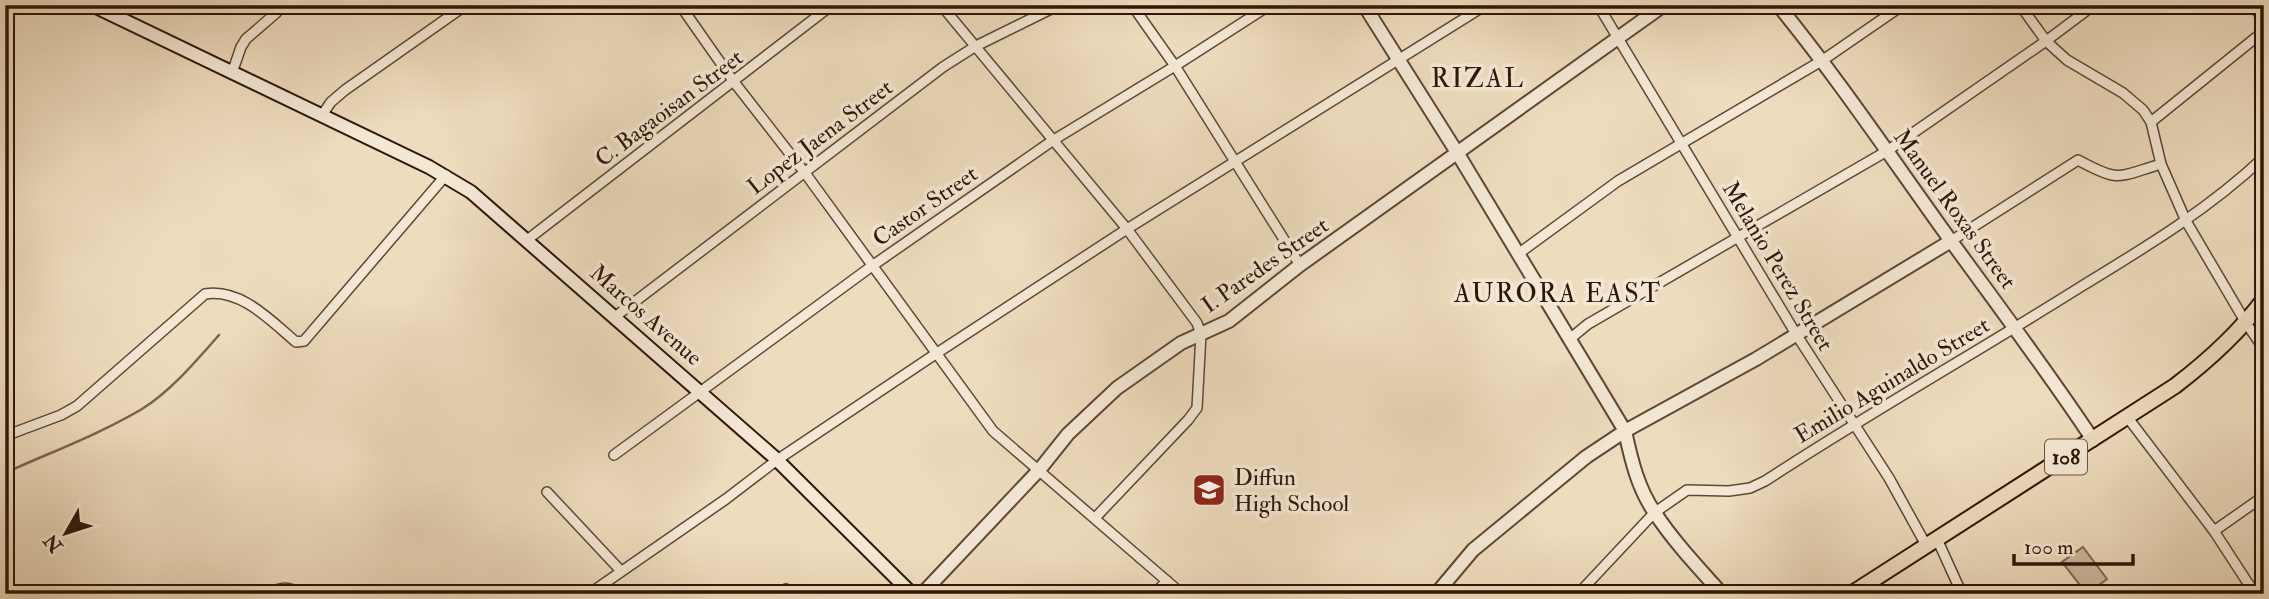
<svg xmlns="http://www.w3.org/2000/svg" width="2269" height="599" font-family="'IM FELL Double Pica',serif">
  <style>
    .green { fill: #ceba9f; stroke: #7e6854; stroke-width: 2 }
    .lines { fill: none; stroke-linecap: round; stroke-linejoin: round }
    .stream { stroke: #7b6450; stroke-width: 2.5 }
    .minor-casing { stroke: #5f4736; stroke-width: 12 }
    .tertiary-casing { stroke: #5f4736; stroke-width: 16 }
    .secondary-casing { stroke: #2f1509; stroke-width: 16 }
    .primary-casing { stroke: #2f1509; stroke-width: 18 }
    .minor { stroke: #f4e8d5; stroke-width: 9 }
    .tertiary { stroke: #f4e8d5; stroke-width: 12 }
    .secondary { stroke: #f4e8d5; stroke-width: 12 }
    .primary { stroke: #eedcbe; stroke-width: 14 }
    .labels { text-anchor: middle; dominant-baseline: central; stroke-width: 7; stroke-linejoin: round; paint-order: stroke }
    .shield { fill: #f4e8d5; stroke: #6a5446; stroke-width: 2 }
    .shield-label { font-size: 21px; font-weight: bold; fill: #2f1509 }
    .street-label { font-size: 23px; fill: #2f1509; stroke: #f4e8d5 }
    .poi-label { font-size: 23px; fill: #2f1509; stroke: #f4e8d5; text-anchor: start }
    .quarter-label { font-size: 26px; letter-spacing: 2px; fill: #2f1509; stroke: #f4e8d5 }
  </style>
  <rect width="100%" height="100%" fill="#eedcbe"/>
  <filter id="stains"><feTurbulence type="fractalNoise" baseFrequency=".00286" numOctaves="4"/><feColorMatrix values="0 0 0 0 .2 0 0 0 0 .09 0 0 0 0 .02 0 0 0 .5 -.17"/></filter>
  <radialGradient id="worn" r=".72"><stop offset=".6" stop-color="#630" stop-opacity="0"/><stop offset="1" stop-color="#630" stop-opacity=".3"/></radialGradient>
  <!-- green -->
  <path class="green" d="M2083,547L2107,579L2087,594L2062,562Z"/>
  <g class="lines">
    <!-- stream -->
    <path class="stream" d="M5,473C51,452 98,435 142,409C171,391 196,361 219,335"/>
    <defs>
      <g id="minor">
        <path d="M680,5L734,82L805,173L993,431L1182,594"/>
        <path d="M941,5L1127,229L1197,323L1201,334L1197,408L1188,420L1095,518"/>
        <path d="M1132,5L1175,66L1300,265"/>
        <path d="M1598,5L1796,334L1889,478L1926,545"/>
        <path d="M2020,5L2046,41L2067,60L2123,93L2143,110L2151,122L2161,164L2186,221L2246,323L2264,349"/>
        <path d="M2253,5L2264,21"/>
        <path d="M232,73L241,47L246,39L276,13V5"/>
        <path d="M322,115L331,102L345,90L466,5"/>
        <path d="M2151,122L2264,31"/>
        <path d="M527,240L832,5"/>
        <path d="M1951,241L2078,160C2120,183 2117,177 2161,164"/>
        <path d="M1518,254L1618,181L1823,60L1903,5"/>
        <path d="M616,316L943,67L976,46L1059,5"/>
        <path d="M1571,338L1588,324L1887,151L2046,41L2094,5"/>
        <path d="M2128,418L2214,531L2255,594"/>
        <path d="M5,436L61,415L77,406L205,294C241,288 271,321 296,342L304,341L446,175"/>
        <path d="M614,455L872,266L1052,141L1175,66L1270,5"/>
        <path d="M547,492L621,571"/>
        <path d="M2214,531L2264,496"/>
        <path d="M1937,539L1962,594"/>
        <path d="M786,589L790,594"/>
        <path d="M268,594C279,587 290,586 300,594"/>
        <path d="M589,594L726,499L777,460L937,353L1127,229L1486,5"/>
        <path d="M1154,594L1167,581"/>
        <path d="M1578,594L1654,513L1687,490L1729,491L1750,488L1765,481C1869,413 1977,352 2082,286C2146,247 2209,209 2264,157"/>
        <path d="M2100,594L2104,591"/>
      </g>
      <g id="tertiary">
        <path d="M1364,5L1458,154L1625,431C1631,459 1638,489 1655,513C1674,542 1699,568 1722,594"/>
        <path d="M1778,5C1840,81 1894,162 1951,241C1999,307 2048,372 2093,440"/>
        <path d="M922,594L1040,469L1068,434L1117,388L1181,343L1229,321L1300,265L1664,5"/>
        <path d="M1436,594L1473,550L1586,457L1625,431L1756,359L1951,241"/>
      </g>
      <path id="secondary" d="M92,5L429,167L471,192L774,457L912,594"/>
      <path id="primary" d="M1851,594L2175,386C2209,360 2239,333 2264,299"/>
    </defs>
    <!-- minor casing -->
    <use href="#minor" class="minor-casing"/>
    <!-- tertiary casing -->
    <use href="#tertiary" class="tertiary-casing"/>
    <!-- secondary casing -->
    <use href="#secondary" class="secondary-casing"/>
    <!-- primary casing -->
    <use href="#primary" class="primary-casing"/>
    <!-- minor -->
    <use href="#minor" class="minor"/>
    <!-- tertiary -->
    <use href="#tertiary" class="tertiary"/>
    <!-- secondary -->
    <use href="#secondary" class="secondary"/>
    <!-- primary -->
    <use href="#primary" class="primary"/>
  </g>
  <!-- icons -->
  <defs>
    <symbol id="school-square" viewBox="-11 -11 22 22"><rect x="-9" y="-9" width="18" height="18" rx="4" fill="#8f2418" stroke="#f4e8d5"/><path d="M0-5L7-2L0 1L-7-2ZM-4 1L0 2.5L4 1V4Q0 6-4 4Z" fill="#fff"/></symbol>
  </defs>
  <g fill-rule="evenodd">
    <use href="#school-square" x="1190" y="471" width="38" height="38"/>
  </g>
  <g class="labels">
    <!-- shield labels -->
    <rect class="shield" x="2045" y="439.5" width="42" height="35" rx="5"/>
    <g class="shield-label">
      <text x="2066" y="457">108</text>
    </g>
    <!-- street labels -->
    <g class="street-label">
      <text transform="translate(669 108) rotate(-37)">C. Bagaoisan Street</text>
      <text transform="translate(820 137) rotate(-37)">Lopez Jaena Street</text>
      <text transform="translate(925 206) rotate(-35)">Castor Street</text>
      <text transform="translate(1955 209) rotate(54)">Manuel Roxas Street</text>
      <text transform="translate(1265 265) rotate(-35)">I. Paredes Street</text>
      <text transform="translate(1778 266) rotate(59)">Melanio Perez Street</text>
      <text transform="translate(646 315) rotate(41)">Marcos Avenue</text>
      <text transform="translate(1892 380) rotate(-31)">Emilio Aguinaldo Street</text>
    </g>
    <!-- poi labels -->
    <g class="poi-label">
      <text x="1234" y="477">Diffun<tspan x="1234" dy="26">High School</tspan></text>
    </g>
    <!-- quarter labels -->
    <g class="quarter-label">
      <text x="1478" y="79">RIZAL</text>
      <text x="1558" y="294">AURORA EAST</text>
    </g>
  </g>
  <!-- margin -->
  <rect width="2269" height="599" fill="none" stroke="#eedcbe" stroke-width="28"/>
  <rect x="7" y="7" width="2255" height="585" fill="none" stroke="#2f1509" stroke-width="3.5"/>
  <rect x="14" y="14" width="2241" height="571" fill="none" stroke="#2f1509" stroke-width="2"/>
  <!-- north arrow -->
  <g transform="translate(66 533) rotate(231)" stroke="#f4e8d5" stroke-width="5" paint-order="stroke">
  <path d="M0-5L12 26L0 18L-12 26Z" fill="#2f1509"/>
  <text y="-10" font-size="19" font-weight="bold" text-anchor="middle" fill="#2f1509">N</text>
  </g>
  <!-- scale -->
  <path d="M2014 554v10h119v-10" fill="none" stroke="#2f1509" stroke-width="3.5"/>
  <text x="2024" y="554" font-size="21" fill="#2f1509" stroke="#f4e8d5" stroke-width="5" paint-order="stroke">100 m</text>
  <rect width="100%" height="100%" filter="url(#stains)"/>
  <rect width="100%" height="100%" fill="url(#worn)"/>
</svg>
